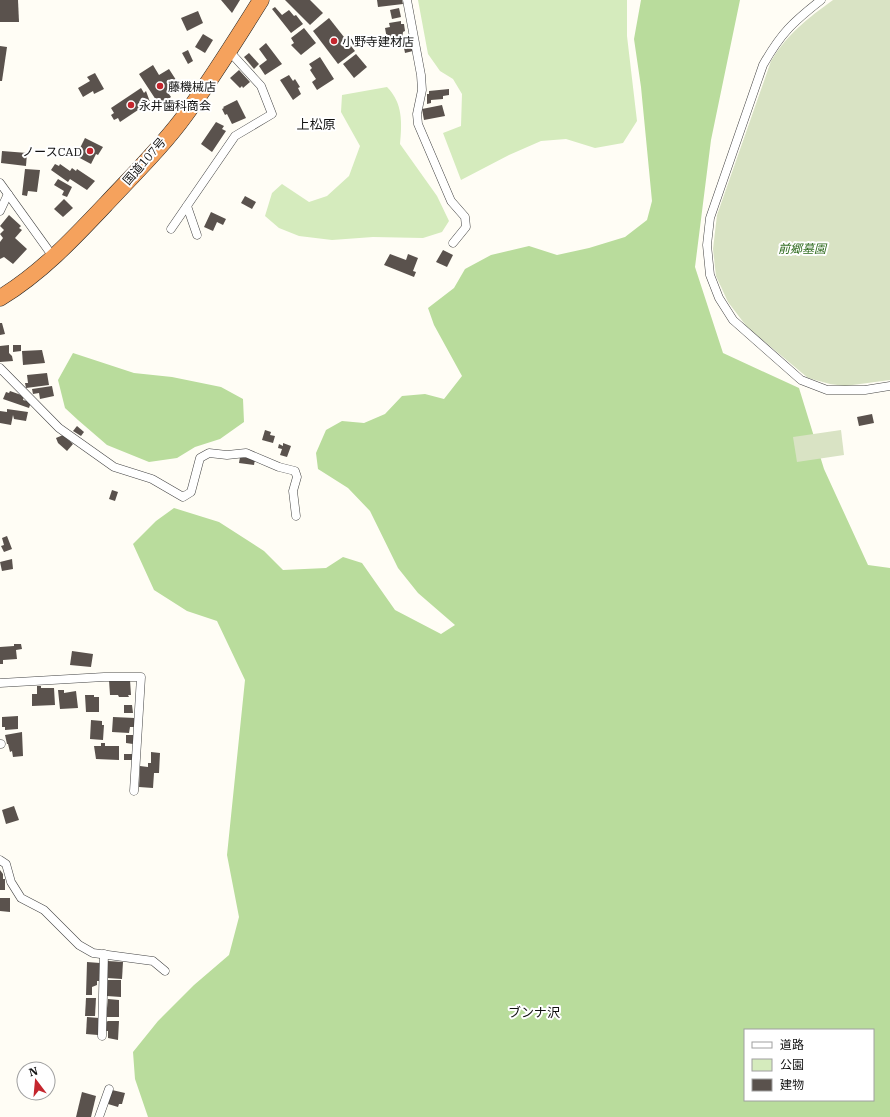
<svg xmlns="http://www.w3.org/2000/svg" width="890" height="1117" font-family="'IBM Plex Serif','Noto Sans JP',serif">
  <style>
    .green { fill: #d5ebbd }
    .forest { fill: #b9dc9c; fill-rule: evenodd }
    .cemetery { fill: #d9e3c4 }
    .building { fill: #5a524d }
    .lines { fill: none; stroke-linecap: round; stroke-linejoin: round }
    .street-casing { stroke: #444; stroke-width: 9 }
    .highway-casing { stroke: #222; stroke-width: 17 }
    .street { stroke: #fff; stroke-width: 8 }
    .highway { stroke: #f5a25d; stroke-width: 16 }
    .poi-dot { fill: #c4262e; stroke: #fff; stroke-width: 1.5 }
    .labels { text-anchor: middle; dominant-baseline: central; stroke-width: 4; stroke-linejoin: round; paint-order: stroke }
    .poi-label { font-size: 12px; fill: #111; stroke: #fff; text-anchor: start }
    .street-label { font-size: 12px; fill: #111; stroke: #fff }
    .park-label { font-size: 12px; font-style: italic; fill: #2f6b1f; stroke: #fff }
    .neighbourhood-label { font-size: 13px; fill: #111; stroke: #fff }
  </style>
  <rect width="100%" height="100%" fill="#fffdf5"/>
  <!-- green -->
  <g class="green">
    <path d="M418,0H627V36L637,121L623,143L595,148L566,139L541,141L509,155L461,180L443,133L461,126L462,94L453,79L440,71L428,54Z"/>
    <path d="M387,87C403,103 402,123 400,144L437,196L449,221L442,232L423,238L373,237L332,240L299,236L279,228L265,216L272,193L282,184L309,202L327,196L349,176L360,146L341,112L342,95Z"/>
  </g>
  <!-- forest -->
  <g class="forest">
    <path d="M641,0H740L711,140L695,267L723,353L799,388L824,469L868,565L890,568V1117H148L135,1079L133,1052L158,1021L194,985L229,955L239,917L227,855L245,680L217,621L187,611L154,590L133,544L156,521L174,508L219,522L264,551L283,570L326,568L343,557L362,563L395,610L441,634L455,625L418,593L398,568L370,511L348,488L318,469L316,453L326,430L342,421L364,423L385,414L402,396L425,394L444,399L462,376L434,325L428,308L454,288L465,269L491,255L529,246L557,255L589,248L625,237L647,220L652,201L641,87L634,39ZM745,1030H873V1100H745Z"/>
    <path d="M73,353L134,373L172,377L221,387L243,399L244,422L220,439L195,447L177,458L149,462L107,445L78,420L65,408L58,380Z"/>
  </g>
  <!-- cemetery -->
  <g class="cemetery">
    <path d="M833,0H890V380L845,386L830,384L808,378L747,327L728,302L716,276L713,249L717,215L771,61C788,33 807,19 833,0Z"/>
    <path d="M841,430L844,455L797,462L793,437Z"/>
  </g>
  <!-- building -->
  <g class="building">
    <path d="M0,0H18L19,22H0Z"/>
    <path d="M221,0H240L232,13Z"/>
    <path d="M285,0H310L323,13L310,25Z"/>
    <path d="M377,0H402L403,4L378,7Z"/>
    <path d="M275,7L282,15L289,10L294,16L296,15L303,24L291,33L272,9Z"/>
    <path d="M399,8L401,17L392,19L390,10Z"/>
    <path d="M198,11L203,23L187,31L181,18Z"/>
    <path d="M329,18L355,51L338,64L313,31Z"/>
    <path d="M401,21V24H404L405,31L403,32L402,40L393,42L392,38L387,39L385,28L390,27L389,23Z"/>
    <path d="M304,28L316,43L301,55L291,45L294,43L291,38Z"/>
    <path d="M203,34L213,40L205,53L195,47Z"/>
    <path d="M410,41L413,51L405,53L403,43Z"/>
    <path d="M266,43L282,64L265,75L259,66L267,60L259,49Z"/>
    <path d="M0,46L7,47L2,81H0Z"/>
    <path d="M188,50L193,61L188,64L182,53Z"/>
    <path d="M249,53L259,64L254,69L244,57Z"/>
    <path d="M356,54L367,67L354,78L343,64Z"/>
    <path d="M320,57L334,79L317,90L312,82L316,79L310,70L312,68L309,64Z"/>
    <path d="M153,65L159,75L169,69L178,83L170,89L172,93L169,94L171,97L163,103L161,101L158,103L139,74Z"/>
    <path d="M239,70L250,82L243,88L242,86L240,88L230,78Z"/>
    <path d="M95,73L104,89L94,94L93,91L83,97L78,88L90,81L87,77Z"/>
    <path d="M289,75L293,81L295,79L300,87L298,88L301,94L293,100L280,80Z"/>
    <path d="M141,88L144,93L146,91L150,102L120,122L118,118L114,120L111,115L114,113L111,108Z"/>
    <path d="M449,89V95L443,96V99L431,100V103L427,104V94H429V91Z"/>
    <path d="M237,100L246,118L232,124L227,114L225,115L222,109L224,108L223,107Z"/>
    <path d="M442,105L445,116L424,120L422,109Z"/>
    <path d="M216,122L224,126L222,129L226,131L212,152L201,144Z"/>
    <path d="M85,138L103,147L98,155L96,154L91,164L76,156Z"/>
    <path d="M2,151L27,153L26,166L1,163Z"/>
    <path d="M55,164L59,166L60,164L70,171L72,168L76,171L77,169L95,181L87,190L70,179L68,182L51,170Z"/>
    <path d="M25,169L40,170L37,192L28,191L27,196L22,195Z"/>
    <path d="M58,179L72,187L67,197L62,195L64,191L54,185Z"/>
    <path d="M245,196L256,202L252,209L241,203Z"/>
    <path d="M64,199L73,208L63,217L54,209Z"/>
    <path d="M211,212L226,219L223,225L217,222L213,231L204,227Z"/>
    <path d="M9,215L21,226L19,228L22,230L15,238L27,249L13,264L4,257L0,259V242L3,238L0,234L4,230L0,226Z"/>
    <path d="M443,250L453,255L447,267L436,262Z"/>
    <path d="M390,254L406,260L408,254L418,258L413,271L416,272L414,277L384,265Z"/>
    <path d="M0,323H2L5,334L0,335Z"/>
    <path d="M9,345V353L12,356L13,361L0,362V346Z"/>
    <path d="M13,345H21V351L13,352Z"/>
    <path d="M42,350L45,363L23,365L22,351Z"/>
    <path d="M47,373L49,385L26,388L25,383H28L27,375Z"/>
    <path d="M52,386L54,396L40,399L39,393L33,394L32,389Z"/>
    <path d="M10,391L24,396L23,400L31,402L29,408L3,399L6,392L9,393Z"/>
    <path d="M7,409L28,412L26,421L14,419L13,415L11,425L0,423V411L7,412Z"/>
    <path d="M872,414L874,423L859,426L857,417Z"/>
    <path d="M77,426L84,432L81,436L73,431Z"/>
    <path d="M265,430L271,432L270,435L275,436L273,443L262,440Z"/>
    <path d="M63,435L73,444L67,451L58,443L56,438Z"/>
    <path d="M283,443L291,446L287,457L280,455L282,449L278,448L279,444L283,446Z"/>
    <path d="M240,457L255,459L254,465L239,463Z"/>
    <path d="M112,490L118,492L115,501L109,499Z"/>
    <path d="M7,536L12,549L4,552L1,546L4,545L2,538Z"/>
    <path d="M12,559L13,569L2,571L0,562Z"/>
    <path d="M14,644H21L22,649L16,650L17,659L3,660V664H0V647L14,646Z"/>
    <path d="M72,651L93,654L91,667L70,665Z"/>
    <path d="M109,680H130L131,695H128L129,697H119L118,695H110Z"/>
    <path d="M37,686H41V688H54L55,705L32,706V694H37Z"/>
    <path d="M58,690H64V693L76,691L78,708L60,709Z"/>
    <path d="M85,695H94V697H99V712H86Z"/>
    <path d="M124,705H132L133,713H124Z"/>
    <path d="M18,716V729L5,730V727H2V717Z"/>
    <path d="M113,717L135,718L134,727H130L129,733L112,732Z"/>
    <path d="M91,720L102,721V725H104L103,740L90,739Z"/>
    <path d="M22,732L23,756L13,757L12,751L10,752L8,744H7L5,735Z"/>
    <path d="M126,735H133V744L126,743Z"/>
    <path d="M101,743H105V746H119V760L96,759L94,746H101Z"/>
    <path d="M151,752L160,753L159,773H154L153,788L139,787L140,766L148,767V763H151Z"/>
    <rect x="124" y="754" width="8" height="6"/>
    <path d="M14,806L19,820L6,824L2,810Z"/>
    <path d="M0,870L3,874V879H5V890H0Z"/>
    <path d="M0,898H10V912L0,911Z"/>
    <path d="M108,961L123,962L122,979L107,978Z"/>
    <path d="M87,962L100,963V981H97V985L92,987V995H86Z"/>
    <path d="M107,980H121V997L107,996Z"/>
    <path d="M86,998H96L95,1016H85Z"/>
    <path d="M108,999L119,1000V1017H106Z"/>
    <path d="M87,1017L99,1018L98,1035L86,1034Z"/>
    <path d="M108,1021H119L118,1040L108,1038V1031H106V1022Z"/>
    <path d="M112,1090L125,1093L122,1104H119L118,1107L108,1104Z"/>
    <path d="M82,1092L96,1096L91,1117H76Z"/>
  </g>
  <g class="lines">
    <defs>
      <g id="street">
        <path d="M407,0L421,75L422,90L417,114L418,124L451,201L465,217L466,227L453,243"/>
        <path d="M821,0C793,22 781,33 763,65L710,218L707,245L710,275L719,298L733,320L801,380L827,390H865L890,386"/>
        <path d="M0,183L54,258"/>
        <path d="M187,206L197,235"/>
        <path d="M0,211L8,194"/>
        <path d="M171,229L235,136L272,114L261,86L229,51"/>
        <path d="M0,368L59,428L114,467L152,479L183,497L191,492L200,458L209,453L227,455L246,453L279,467L295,471L297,477L293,491L296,516"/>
        <path d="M0,683L104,677H141L134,791"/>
        <path d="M0,744H1"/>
        <path d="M0,860L6,864L11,882L21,898L44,910L79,945L93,953L153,961L165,971"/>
        <path d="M102,1036L104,954"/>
        <path d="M99,1117L109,1089"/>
      </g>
      <path id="highway" d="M0,298C41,273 73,239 106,204C133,175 163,146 186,114C213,77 237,38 261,0"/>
    </defs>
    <!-- street casing -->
    <use href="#street" class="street-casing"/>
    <!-- highway casing -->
    <use href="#highway" class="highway-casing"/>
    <!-- street -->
    <use href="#street" class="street"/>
    <!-- highway -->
    <use href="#highway" class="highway"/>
  </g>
  <!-- markers -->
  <g class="poi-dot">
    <circle cx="334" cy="41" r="4"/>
    <circle cx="160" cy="86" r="4"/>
    <circle cx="131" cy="105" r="4"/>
    <circle cx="90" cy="151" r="4"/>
  </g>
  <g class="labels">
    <!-- poi labels -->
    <g class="poi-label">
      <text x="342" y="41">小野寺建材店</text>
      <text x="168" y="86">藤機械店</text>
      <text x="139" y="105">永井歯科商会</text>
      <text x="82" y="151" text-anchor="end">ノースCAD</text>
    </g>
    <!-- street labels -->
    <g class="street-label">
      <text transform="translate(144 161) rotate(-49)">国道107号</text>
    </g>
    <!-- park labels -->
    <g class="park-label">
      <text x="802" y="248">前郷墓園</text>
    </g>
    <!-- neighbourhood labels -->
    <g class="neighbourhood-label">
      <text x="316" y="124">上松原</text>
      <text x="534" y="1012">ブンナ沢</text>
    </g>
  </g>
  <!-- legend -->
  <rect x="744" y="1029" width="130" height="72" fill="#ffffff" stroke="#a0a0a0"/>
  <rect x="752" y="1042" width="20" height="6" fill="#ffffff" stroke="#a0a0a0"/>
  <text x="780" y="1049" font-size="12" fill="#111111">道路</text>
  <rect x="752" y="1059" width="20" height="12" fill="#d5ebbd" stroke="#a0a0a0"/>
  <text x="780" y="1069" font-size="12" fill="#111111">公園</text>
  <rect x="752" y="1079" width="20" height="12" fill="#5a524d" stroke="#a0a0a0"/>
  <text x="780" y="1089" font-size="12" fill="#111111">建物</text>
  <!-- north arrow -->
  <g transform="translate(36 1081) rotate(344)"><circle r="19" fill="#ffffff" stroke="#a0a0a0"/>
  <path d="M0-3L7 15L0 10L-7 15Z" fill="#c4262e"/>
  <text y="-6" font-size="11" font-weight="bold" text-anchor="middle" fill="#111111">N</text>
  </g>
</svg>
